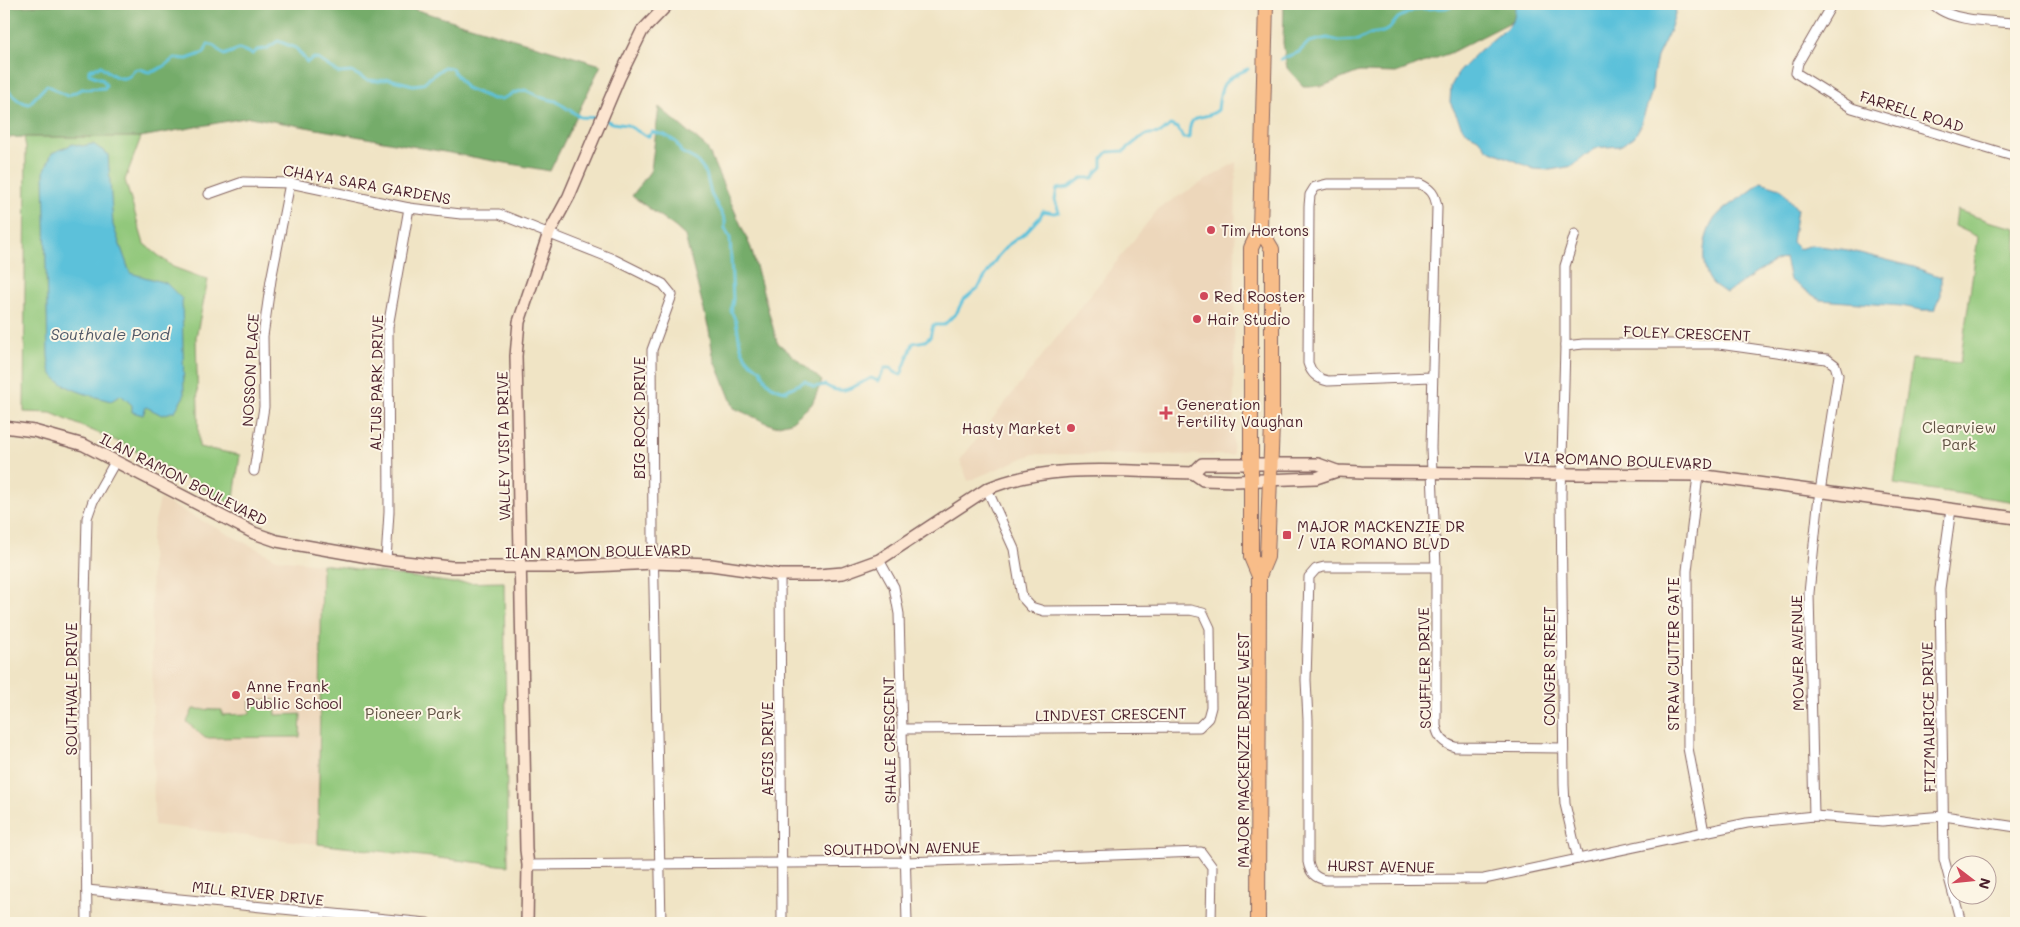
<svg xmlns="http://www.w3.org/2000/svg" width="2020" height="927" font-family="Mali,sans-serif">
  <style>
    .built { fill: #edd7bb }
    .green { fill: #92c87b; stroke: #6e7453 }
    .forest { fill: #75ac6b; stroke: #60664b }
    .water { fill: #5cc1da; stroke: #537082 }
    .lines { fill: none; stroke-linecap: round; stroke-linejoin: round }
    .stream { stroke: #5cc1da; stroke-width: 3 }
    .street-casing { stroke: #846461; stroke-width: 11 }
    .secondary-casing { stroke: #846461; stroke-width: 14 }
    .primary-casing { stroke: #846461; stroke-width: 16 }
    .street { stroke: #fff; stroke-width: 9 }
    .secondary { stroke: #fce5d0; stroke-width: 11 }
    .primary { stroke: #f8bd89; stroke-width: 14 }
    .poi-dot { fill: #d1495b; stroke: #fcf5e5; stroke-width: 2 }
    .labels { text-anchor: middle; dominant-baseline: central; stroke-width: 4; stroke-linejoin: round; paint-order: stroke }
    .street-label { font-size: 15px; fill: #4a1f2b; stroke: #fcf5e5 }
    .poi-label { font-size: 15px; fill: #4a1f2b; stroke: #fcf5e5; text-anchor: start }
    .park-label { font-size: 15px; fill: #605243; stroke: #fcf5e5 }
    .water-label { font-size: 16px; font-style: italic; fill: #505868; stroke: #fcf5e5 }
  </style>
  <rect width="100%" height="100%" fill="#fcf5e5"/>
  <filter id="ink" filterUnits="userSpaceOnUse"><feTurbulence type="fractalNoise" baseFrequency=".02" numOctaves="2"/><feDisplacementMap in="SourceGraphic" scale="10" xChannelSelector="R" yChannelSelector="G"/><feConvolveMatrix kernelMatrix="1 2 1 2 8 2 1 2 1" color-interpolation-filters="sRGB"/></filter>
  <filter id="wash" filterUnits="userSpaceOnUse"><feTurbulence type="fractalNoise" baseFrequency=".0096" numOctaves="4" result="noise"/><feDisplacementMap in="SourceGraphic" scale="20" xChannelSelector="R" yChannelSelector="G"/><feGaussianBlur stdDeviation="1.12" result="paint"/><feColorMatrix in="noise" values="0 0 0 0 0 0 0 0 0 0 0 0 0 0 0 0 0 1.4 0 .05"/><feComposite in="paint" operator="in"/></filter>
  <g filter="url(#wash)">
    <rect width="100%" height="100%" fill="#f0e4c5"/>
    <!-- built -->
    <g class="built">
      <path d="M1236,162L1233,455L1033,454L968,481L960,460L1159,208Z"/>
      <path d="M160,499L277,559L322,564L318,844L154,825L151,538Z"/>
    </g>
    <!-- green -->
    <g class="green">
      <path d="M24,137H141L125,180L144,244L173,267L208,280L196,337L199,447L240,455L233,505L119,442L51,413L24,412L26,148Z"/>
      <path d="M1957,210L1991,222L2016,228V502L1894,484L1912,359L1960,363L1978,237L1955,226Z"/>
      <path d="M322,564L453,583L504,582L508,866L318,844Z"/>
      <path d="M250,700H275L276,715L301,714L300,737L205,738L187,722L193,709L222,710V715L250,714Z"/>
    </g>
    <!-- forest -->
    <g class="forest">
      <path d="M63,4H336L410,8L601,65L550,171L250,117L141,137H24L4,138V7Z"/>
      <path d="M1284,4H1546L1450,53L1396,73L1359,72L1323,86H1303L1287,68L1283,43Z"/>
      <path d="M659,107L707,148L751,248L777,342L822,381L812,404L791,422L774,426L734,408L713,355L709,330L685,236L675,227L632,196L651,170Z"/>
    </g>
    <!-- water -->
    <g class="water">
      <path d="M1519,4H1678L1670,30L1657,57L1653,77L1652,91L1640,127L1634,137L1620,146L1595,148L1573,166L1550,170L1534,169L1487,149L1478,138L1468,133L1462,127L1450,102L1451,86L1460,70L1479,51L1509,26L1514,18L1515,8Z"/>
      <path d="M73,144L82,146L93,144L108,154L113,225L130,273L166,283L182,299L184,396L175,411L162,415L146,407L143,415L132,412V405L121,395L111,401C96,397 57,388 51,372C49,368 49,362 48,357L44,172L52,153Z"/>
      <path d="M1761,182L1780,188L1797,209L1792,242L1799,249L1812,245L1848,250L1914,267L1941,277V295L1934,310H1922L1901,306L1820,300L1790,280L1785,258L1773,262L1726,293C1722,290 1717,287 1713,284C1698,268 1703,235 1715,218C1727,203 1748,196 1761,182Z"/>
    </g>
    <g class="lines">
      <!-- stream -->
      <g class="stream">
        <path d="M1281,59L1299,52L1309,42L1327,38L1339,41L1358,40L1370,34L1383,32L1389,29L1398,18L1416,9L1445,8L1457,4"/>
        <path d="M4,86L19,101L29,104L47,85L67,96L82,89L105,88L106,85L102,79L89,74V70L101,66C108,72 120,83 129,76C133,73 133,69 138,69C142,69 146,72 150,72C156,72 170,63 174,58L187,59L204,53L208,44L214,46L224,55L239,49L253,54L257,50L266,49L278,41L296,48L307,62L314,58L318,59L339,73L352,72L367,80L379,81L389,79L413,85L422,84L444,67L451,68L466,88L493,99H502L514,93L525,90L543,98L556,101L580,117L600,118L612,123L627,125L646,136H649L652,132L665,135L676,142L681,152L696,160L706,173L711,194L725,220V228L730,238L733,299L731,311C745,333 730,351 761,370C766,383 772,389 786,391C792,386 798,386 805,381L814,387L825,385C843,397 854,386 871,378L878,381L885,368H891L894,372L901,375L913,343L925,341L930,337L933,325H944L957,312L963,300L978,288L998,256L1008,245L1025,233L1040,217L1043,211L1054,213L1059,212L1055,200L1057,189L1069,187L1082,178H1093L1096,173L1102,167V159L1108,152L1124,151L1140,138L1149,134L1161,133L1170,125L1178,128L1183,138H1189C1189,108 1202,123 1218,110C1221,83 1222,80 1248,69"/>
      </g>
    </g>
  </g>
  <g filter="url(#ink)">
    <g class="lines">
      <defs>
        <g id="street">
          <path d="M1832,4L1798,63L1796,73L1852,108L2016,157"/>
          <path d="M1933,4C1950,22 1992,21 2016,23"/>
          <path d="M209,194L243,182L290,183L409,208L461,214H499L613,259L663,284L672,295L652,350L653,541L661,923"/>
          <path d="M1565,346V266L1575,234"/>
          <path d="M1432,377L1328,381C1317,379 1311,373 1308,363L1309,206L1310,195L1315,187L1327,184H1420C1431,189 1435,194 1437,207L1431,448L1436,567V726C1438,737 1444,744 1455,747L1563,748"/>
          <path d="M254,471L264,407L263,336L271,280L290,183"/>
          <path d="M1698,475L1687,571L1688,748L1704,832"/>
          <path d="M1951,509L1940,589L1944,859L1961,923"/>
          <path d="M386,560L389,512L388,327L409,208"/>
          <path d="M879,560L894,587L899,614L907,923"/>
          <path d="M1436,567H1324L1316,569L1309,577L1306,680L1308,720V862C1310,873 1315,878 1326,880L1484,879L1747,823L1814,816L1882,821L1944,816L2016,827"/>
          <path d="M780,575L782,923"/>
          <path d="M903,729L1199,727L1208,718L1211,707L1210,628L1203,613L1190,610L1044,611L1031,607L1022,597L1014,549L987,489"/>
          <path d="M1578,859L1565,804L1564,785L1561,495L1565,346L1583,344H1719L1818,358L1827,359L1835,365L1838,375L1818,505L1809,593L1814,816"/>
          <path d="M528,865L905,862L1201,852L1212,867L1211,923"/>
          <path d="M87,890L427,923"/>
          <path d="M87,923L84,638L87,518L93,501L115,462"/>
        </g>
        <g id="secondary">
          <path d="M4,427L34,431L84,445L254,533L277,541L386,560L451,567H573L653,563L711,565L780,575H818L843,573L879,560L987,489C1050,462 1127,472 1193,473L1203,480L1235,481L1316,478L1337,471"/>
          <path d="M1193,473L1202,464H1318L1337,471L1362,472L1698,475L2016,518"/>
          <path d="M527,923L528,865L526,850L516,356L519,322L549,233L569,196L619,78L642,31L668,4"/>
        </g>
        <g id="primary">
          <path d="M1259,576L1251,557V248L1260,229L1266,4"/>
          <path d="M1258,923L1259,576L1267,557L1272,424V249L1260,229"/>
        </g>
      </defs>
      <!-- street casing -->
      <use href="#street" class="street-casing"/>
      <!-- secondary casing -->
      <use href="#secondary" class="secondary-casing"/>
      <!-- primary casing -->
      <use href="#primary" class="primary-casing"/>
      <!-- street -->
      <use href="#street" class="street"/>
      <!-- secondary -->
      <use href="#secondary" class="secondary"/>
      <!-- primary -->
      <use href="#primary" class="primary"/>
    </g>
  </g>
  <!-- markers -->
  <g class="poi-dot">
    <circle cx="1211" cy="230" r="5"/>
    <circle cx="1204" cy="296" r="5"/>
    <circle cx="1197" cy="319" r="5"/>
    <path d="M1163.5 405.5h5v5h5v5h-5v5h-5v-5h-5v-5h5z"/>
    <circle cx="1071" cy="428" r="5"/>
    <rect x="1282" y="530" width="10" height="10" rx="2.5"/>
    <circle cx="236" cy="695" r="5"/>
  </g>
  <g class="labels">
    <!-- street labels -->
    <g class="street-label">
      <text transform="translate(1912 111) rotate(17)">FARRELL ROAD</text>
      <text transform="translate(367 184) rotate(10)">CHAYA SARA GARDENS</text>
      <text transform="translate(1687 333) rotate(2)">FOLEY CRESCENT</text>
      <text transform="translate(250 370) rotate(-87)">NOSSON PLACE</text>
      <text transform="translate(376 383) rotate(-89)">ALTUS PARK DRIVE</text>
      <text transform="translate(639 418) rotate(-90)">BIG ROCK DRIVE</text>
      <text transform="translate(503 446) rotate(-91)">VALLEY VISTA DRIVE</text>
      <text transform="translate(1618 460) rotate(2)">VIA ROMANO BOULEVARD</text>
      <text transform="translate(184 479) rotate(27)">ILAN RAMON BOULEVARD</text>
      <text transform="translate(598 551) rotate(-1)">ILAN RAMON BOULEVARD</text>
      <text transform="translate(1797 653) rotate(-91)">MOWER AVENUE</text>
      <text transform="translate(1673 654) rotate(-90)">STRAW CUTTER GATE</text>
      <text transform="translate(1549 666) rotate(-90)">CONGER STREET</text>
      <text transform="translate(1424 668) rotate(-91)">SCUFFLER DRIVE</text>
      <text transform="translate(71 689) rotate(-90)">SOUTHVALE DRIVE</text>
      <text transform="translate(1111 714) rotate(-1)">LINDVEST CRESCENT</text>
      <text transform="translate(1928 717) rotate(-91)">FITZMAURICE DRIVE</text>
      <text transform="translate(889 740) rotate(-91)">SHALE CRESCENT</text>
      <text transform="translate(767 749) rotate(-90)">AEGIS DRIVE</text>
      <text transform="translate(1243 750) rotate(-90)">MAJOR MACKENZIE DRIVE WEST</text>
      <text transform="translate(902 848) rotate(-1)">SOUTHDOWN AVENUE</text>
      <text transform="translate(1381 866) rotate(1)">HURST AVENUE</text>
      <text transform="translate(258 893) rotate(6)">MILL RIVER DRIVE</text>
    </g>
    <!-- poi labels -->
    <g class="poi-label">
      <text x="1221" y="230">Tim Hortons</text>
      <text x="1214" y="296">Red Rooster</text>
      <text x="1207" y="319">Hair Studio</text>
      <text x="1177" y="404">Generation<tspan x="1177" dy="17">Fertility Vaughan</tspan></text>
      <text x="1061" y="428" text-anchor="end">Hasty Market</text>
      <text x="1297" y="526">MAJOR MACKENZIE DR<tspan x="1297" dy="17">/ VIA ROMANO BLVD</tspan></text>
      <text x="246" y="686">Anne Frank<tspan x="246" dy="17">Public School</tspan></text>
    </g>
    <!-- park labels -->
    <g class="park-label">
      <text x="1959" y="427">Clearview<tspan x="1959" dy="17">Park</tspan></text>
      <text x="413" y="713">Pioneer Park</text>
    </g>
    <!-- water labels -->
    <g class="water-label">
      <text x="110" y="333">Southvale Pond</text>
    </g>
  </g>
  <!-- margin -->
  <rect width="2020" height="927" fill="none" stroke="#fcf5e5" stroke-width="20"/>
  <!-- north arrow -->
  <g transform="translate(1972 880) rotate(106)"><circle r="24" fill="#fcf5e5" stroke="#b59f9b"/>
  <path d="M0-4L9 19L0 12L-9 19Z" fill="#d1495b"/>
  <text y="-8" font-size="14" font-weight="bold" text-anchor="middle" fill="#4a1f2b">N</text>
  </g>
</svg>
